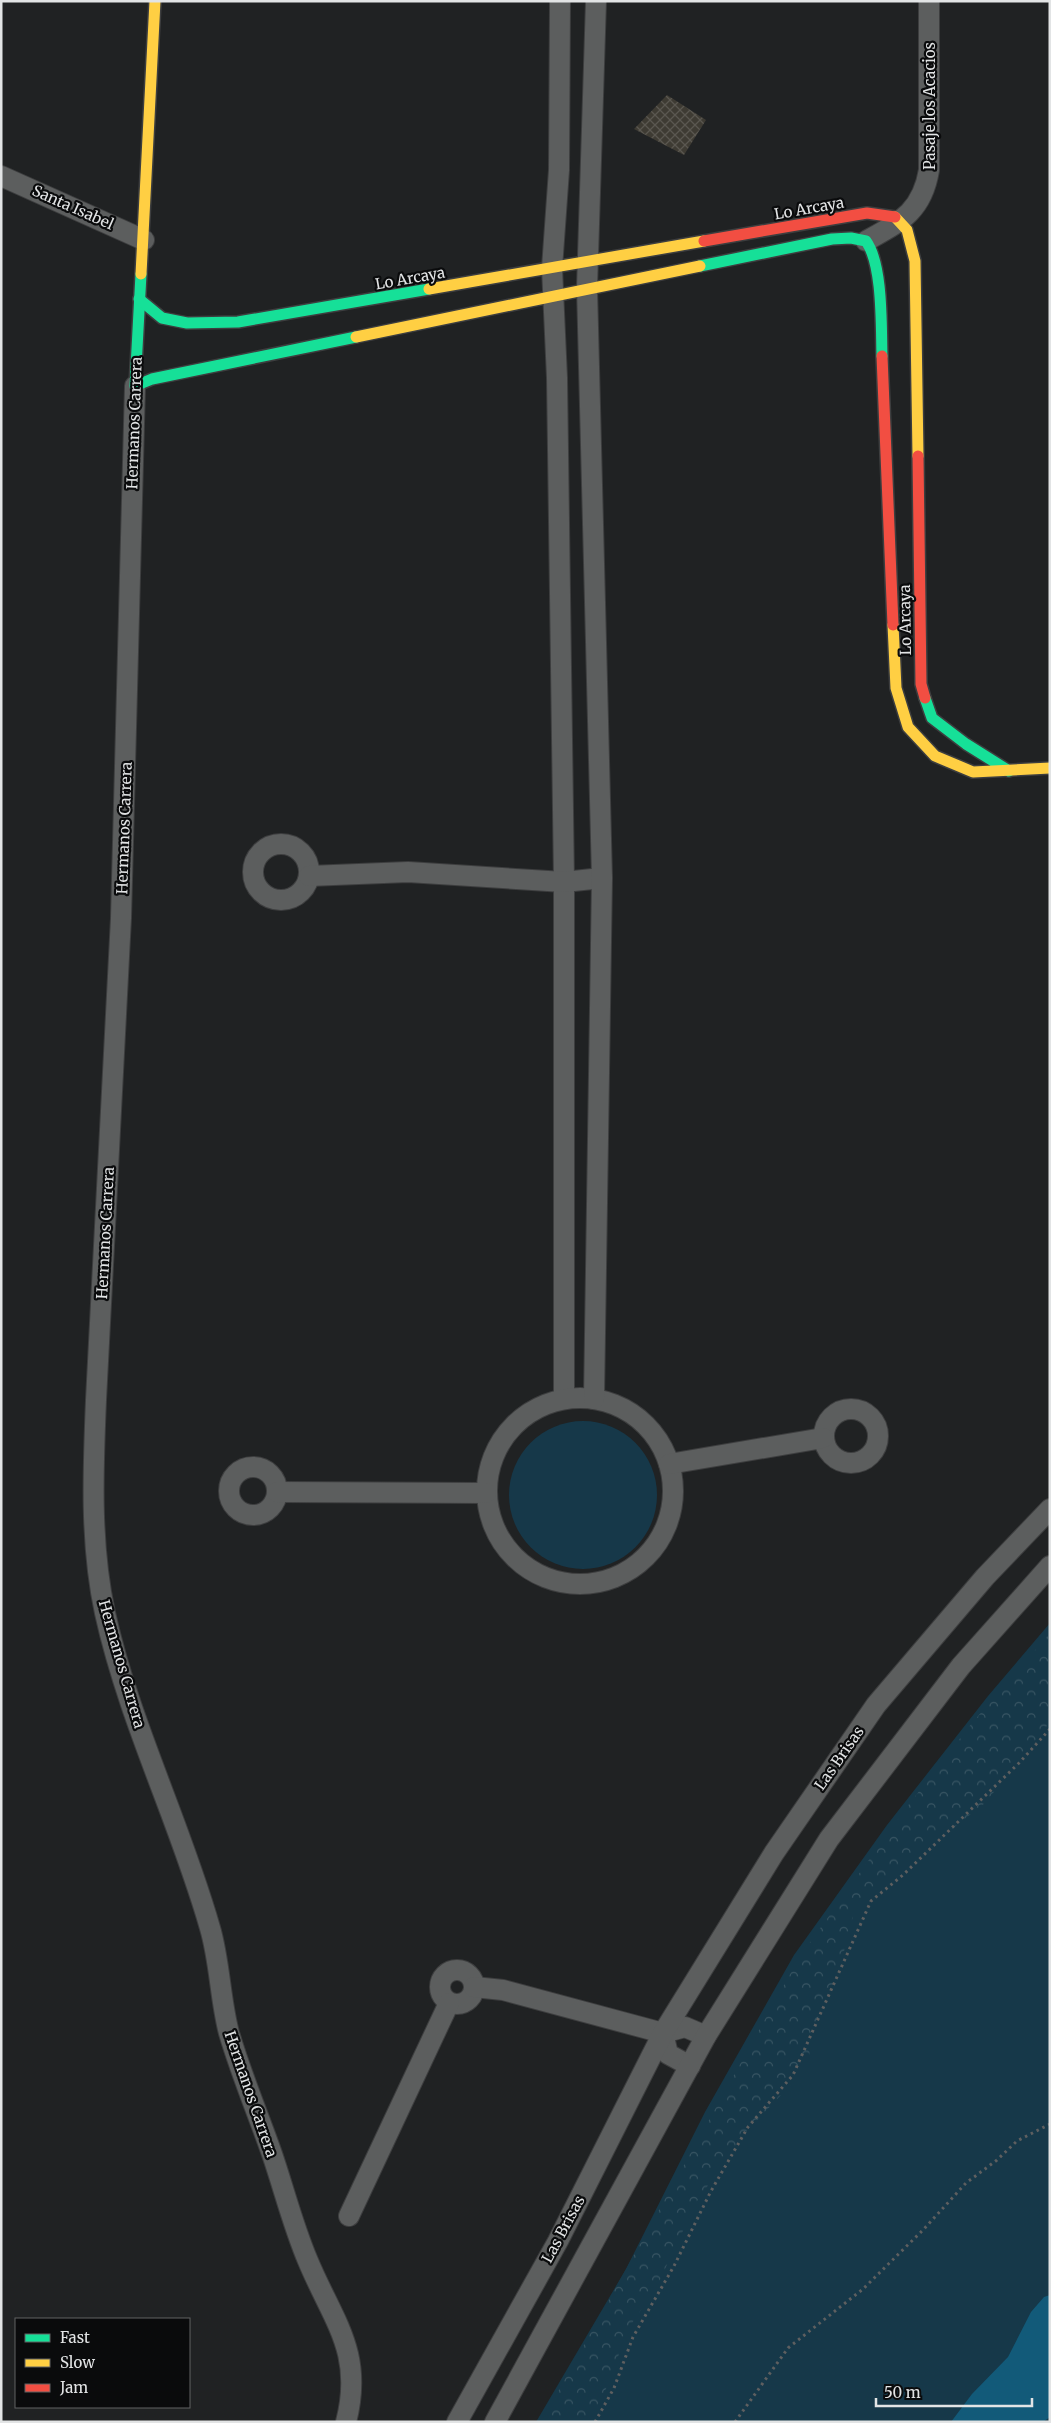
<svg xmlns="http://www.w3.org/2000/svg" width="1051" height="2423" font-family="Merriweather,serif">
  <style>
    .green { fill: #163849 }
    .forest { fill: url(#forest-crowns) }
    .water { fill: #125a79 }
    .building { fill: url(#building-cross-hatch) }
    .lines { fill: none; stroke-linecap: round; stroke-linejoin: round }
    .street-casing { stroke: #3d3e3f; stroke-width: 22 }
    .fast-casing { stroke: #3d3e3f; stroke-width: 14 }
    .slow-casing { stroke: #3d3e3f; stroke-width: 14 }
    .jam-casing { stroke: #3d3e3f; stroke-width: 14 }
    .path { stroke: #5e5f60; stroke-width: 3; stroke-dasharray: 2.5 4; stroke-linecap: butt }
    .street { stroke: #5c5e5e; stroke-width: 20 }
    .fast { stroke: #16e098; stroke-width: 11 }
    .slow { stroke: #ffcf43; stroke-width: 11 }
    .jam { stroke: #f24e42; stroke-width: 11 }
    .labels { text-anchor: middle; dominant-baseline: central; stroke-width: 4.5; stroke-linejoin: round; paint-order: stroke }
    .street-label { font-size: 15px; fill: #e2e4e5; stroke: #0a0b0c }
  </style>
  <defs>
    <pattern id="forest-crowns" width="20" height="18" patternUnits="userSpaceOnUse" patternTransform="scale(1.25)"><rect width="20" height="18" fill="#163849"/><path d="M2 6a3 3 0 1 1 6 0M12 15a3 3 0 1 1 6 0" fill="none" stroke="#385563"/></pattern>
    <pattern id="building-cross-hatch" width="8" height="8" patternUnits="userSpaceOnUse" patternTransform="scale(1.25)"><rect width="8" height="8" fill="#3e3b33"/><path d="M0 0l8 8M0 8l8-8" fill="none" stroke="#5a5750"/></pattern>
  </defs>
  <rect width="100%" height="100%" fill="#202223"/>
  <!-- green -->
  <g class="green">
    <circle cx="583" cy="1495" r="74"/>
    <path d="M1050,1623V2422H536L626,2269L705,2112L794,1955L887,1825L988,1696Z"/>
  </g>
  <!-- forest -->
  <path class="forest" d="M1050,1633V1722L985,1803L883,1883L853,1916L840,1967L812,2032L809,2056L798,2077L746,2132L697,2201L657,2286L624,2335L614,2372L590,2422H541L799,1958L903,1812L972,1723Z"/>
  <!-- water -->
  <path class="water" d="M1050,2295V2417L1043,2422H951L972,2394L1008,2357L1031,2312L1044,2297Z"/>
  <!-- building -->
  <path class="building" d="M667,95L706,120L684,155L634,129Z"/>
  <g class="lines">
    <defs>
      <g id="street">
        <path d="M560,1L559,170L552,268L557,378L564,882V1399"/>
        <path d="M1,176L144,240"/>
        <path d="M866,241C900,222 922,212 929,170V1"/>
        <path d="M135,386L121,918L96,1400C93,1471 90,1544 105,1613C129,1722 180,1822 210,1928C220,1962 220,1999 229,2033C241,2074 258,2114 272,2154C284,2189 293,2226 308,2261C333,2321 364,2352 346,2422"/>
        <circle cx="281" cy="872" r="28"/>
        <path d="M309,876L408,872L564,882L602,878"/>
        <circle cx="580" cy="1491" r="93"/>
        <path d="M594,1399L602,878L587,288L596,1"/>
        <circle cx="851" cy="1436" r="27"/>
        <path d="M669,1464L823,1438"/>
        <circle cx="253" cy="1491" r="24"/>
        <path d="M277,1492L486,1493"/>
        <circle cx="457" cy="1987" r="17"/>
        <path d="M474,1987L503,1990L663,2033"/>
        <path d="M663,2033L668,2054L690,2066"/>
        <path d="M663,2033L685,2027L706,2036"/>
        <path d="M349,2216L449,2003"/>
        <path d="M457,2422L558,2241L663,2033L774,1853L876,1705L985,1577L1050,1509"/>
        <path d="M495,2422L706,2036L829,1839L961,1666L1050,1566"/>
      </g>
      <g id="fast">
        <path d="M700,266L832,239L851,238L866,241C883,265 881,325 882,356"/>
        <path d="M141,274L135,386L152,379L356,337"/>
        <path d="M139,299L162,318L187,323L238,322L429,289"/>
        <path d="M925,698L932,718L966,744L1009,771"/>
      </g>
      <g id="slow">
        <path d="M895,217L907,230L915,261L918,456"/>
        <path d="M141,274L155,1"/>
        <path d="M429,289L704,241"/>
        <path d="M356,337L700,266"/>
        <path d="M893,625L896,688L908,727L935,756L973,772L1050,768"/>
      </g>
      <g id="jam">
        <path d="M704,241L867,213L895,217"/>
        <path d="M882,356L893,625"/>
        <path d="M918,456L921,684L925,698"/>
      </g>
    </defs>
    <!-- street casing -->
    <use href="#street" class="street-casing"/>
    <!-- fast casing -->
    <use href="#fast" class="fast-casing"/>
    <!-- slow casing -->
    <use href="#slow" class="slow-casing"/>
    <!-- jam casing -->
    <use href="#jam" class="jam-casing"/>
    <!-- path -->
    <g class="path">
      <path d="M595,2422L614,2388L633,2337L674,2266L711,2191L748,2127L793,2075L871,1901L903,1875L1019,1763L1050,1729"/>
      <path d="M735,2422L788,2348L863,2289L923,2230L966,2183L997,2160L1017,2141L1050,2124"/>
    </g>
    <!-- street -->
    <use href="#street" class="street"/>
    <!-- fast -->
    <use href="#fast" class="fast"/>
    <!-- slow -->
    <use href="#slow" class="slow"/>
    <!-- jam -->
    <use href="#jam" class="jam"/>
  </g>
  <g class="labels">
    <!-- street labels -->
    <g class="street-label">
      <text transform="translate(929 106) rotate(-90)">Pasaje los Acacios</text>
      <text transform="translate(73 207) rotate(24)">Santa Isabel</text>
      <text transform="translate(809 208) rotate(-10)">Lo Arcaya</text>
      <text transform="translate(410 278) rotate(-10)">Lo Arcaya</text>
      <text transform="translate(134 423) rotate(-88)">Hermanos Carrera</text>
      <text transform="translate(905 620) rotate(-91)">Lo Arcaya</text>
      <text transform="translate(124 828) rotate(-88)">Hermanos Carrera</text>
      <text transform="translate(105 1233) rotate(-87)">Hermanos Carrera</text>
      <text transform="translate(122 1664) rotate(74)">Hermanos Carrera</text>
      <text transform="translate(839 1758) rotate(-55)">Las Brisas</text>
      <text transform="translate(251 2094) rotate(71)">Hermanos Carrera</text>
      <text transform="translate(563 2229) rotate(-62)">Las Brisas</text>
    </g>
  </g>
  <!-- border -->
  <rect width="1051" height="2423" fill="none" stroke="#e2e4e5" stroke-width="5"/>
  <!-- legend -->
  <rect x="15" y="2318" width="175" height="90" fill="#0a0b0c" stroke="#606263"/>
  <rect x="25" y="2334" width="25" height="8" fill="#16e098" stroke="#606263"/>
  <text x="60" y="2343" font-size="15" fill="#e2e4e5">Fast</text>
  <rect x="25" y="2359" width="25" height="8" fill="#ffcf43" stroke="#606263"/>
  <text x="60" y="2368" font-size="15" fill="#e2e4e5">Slow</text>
  <rect x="25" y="2384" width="25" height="8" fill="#f24e42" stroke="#606263"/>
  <text x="60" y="2393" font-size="15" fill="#e2e4e5">Jam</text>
  <!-- scale -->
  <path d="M876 2398v8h156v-8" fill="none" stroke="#e2e4e5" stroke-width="2.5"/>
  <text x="884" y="2398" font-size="15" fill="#e2e4e5" stroke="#0a0b0c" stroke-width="4" paint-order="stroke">50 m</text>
</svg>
